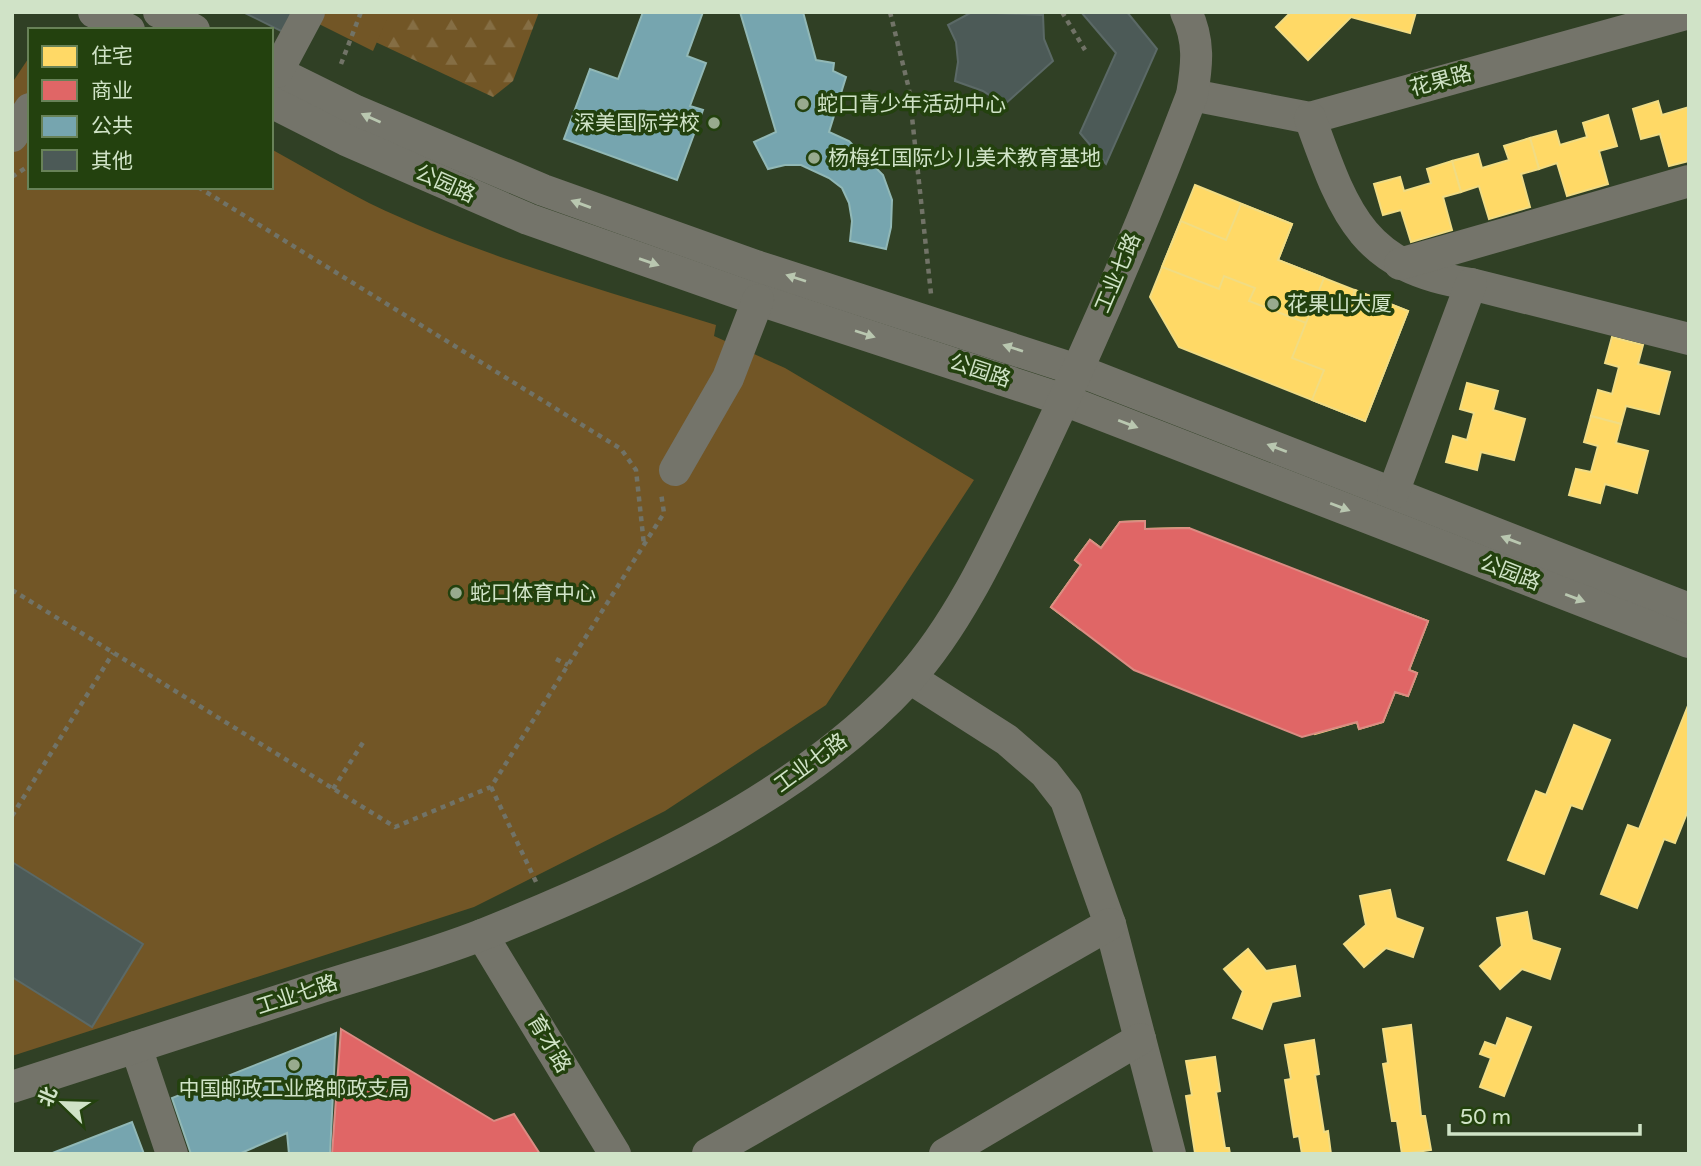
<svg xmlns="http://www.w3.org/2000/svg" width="1701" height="1166" font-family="'Varela Round','Noto Sans SC',sans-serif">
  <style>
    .forest { fill: url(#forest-firs) }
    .park { fill: #725626 }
    .homes { fill: #ffd966; stroke: #f1dc83; stroke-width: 2 }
    .shops { fill: #e06666; stroke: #db8c83; stroke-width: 2 }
    .public { fill: #76a5af; stroke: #91b8b6; stroke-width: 2 }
    .building { fill: #4c5a57; stroke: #5b6966; stroke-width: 2 }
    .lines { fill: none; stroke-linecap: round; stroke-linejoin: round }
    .path { stroke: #717367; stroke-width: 4.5; stroke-dasharray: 5 5; stroke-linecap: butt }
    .minor { stroke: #74746a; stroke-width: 32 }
    .oneway { fill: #b9c7b0 }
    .poi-dot { fill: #98aa8e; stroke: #23410e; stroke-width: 2.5 }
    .labels { text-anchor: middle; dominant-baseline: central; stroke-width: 7; stroke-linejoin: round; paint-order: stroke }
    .street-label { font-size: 21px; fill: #d0e3c7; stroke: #23410e }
    .poi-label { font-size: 21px; fill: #d0e3c7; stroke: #23410e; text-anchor: start }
  </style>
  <defs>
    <pattern id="forest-firs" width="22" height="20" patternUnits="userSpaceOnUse" patternTransform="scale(1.75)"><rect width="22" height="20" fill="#725626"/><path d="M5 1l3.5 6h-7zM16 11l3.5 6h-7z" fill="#856e44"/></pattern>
  </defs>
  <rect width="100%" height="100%" fill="#304025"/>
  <!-- forest -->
  <path class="forest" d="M341,12H539L513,81L493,97L335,23Z"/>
  <!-- park -->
  <g class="park">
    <path d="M295,12H390L373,51Z"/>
    <path d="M30,56V187H271V149C304,167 336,186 369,203C479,256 599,289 716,325L714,336L785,368L974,480L826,705L665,811L474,907L12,1056V83Z"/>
  </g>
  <!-- homes -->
  <g class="homes">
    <path d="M1291,12H1416L1410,33L1351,17L1308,60L1276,27Z"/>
    <path d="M1658,101L1662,115L1689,107V161L1669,166L1660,134L1641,139L1633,109Z"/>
    <path d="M1608,115L1617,146L1599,151L1608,184L1567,196L1557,163L1539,169L1530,138L1556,131L1560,145L1587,137L1583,123Z"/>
    <path d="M1530,138L1539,169L1521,174L1530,207L1489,219L1479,186L1461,192L1452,161L1478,154L1482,168L1509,160L1504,146Z"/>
    <path d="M1452,161L1461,192L1443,197L1452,230L1411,242L1401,210L1383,215L1374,184L1400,177L1404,191L1431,183L1427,169Z"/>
    <path d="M1195,185L1292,224L1278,260L1408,311L1365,421L1179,347L1150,297Z"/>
    <path d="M1241,204L1292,224L1278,260L1324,278L1306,323L1249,301L1255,288L1224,276L1219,289L1162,267L1181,221L1226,240Z"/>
    <path d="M1355,290L1408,311L1365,421L1312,400L1324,370L1292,358L1314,303L1346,315Z"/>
    <path d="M1612,337L1643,345L1638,364L1670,372L1659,414L1626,406L1621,424L1591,416L1598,390L1612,394L1619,367L1605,363Z"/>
    <path d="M1467,383L1498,391L1493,410L1525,419L1514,460L1481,452L1477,470L1446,462L1453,436L1467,440L1474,413L1460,409Z"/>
    <path d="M1591,416L1621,424L1616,443L1648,451L1637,493L1605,484L1600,503L1569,495L1576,469L1591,472L1598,446L1584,442Z"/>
    <path d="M1145,521V529L1189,528V559L1178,560V572L1148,573L1098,604L1080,629L1051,607L1081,565L1075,560L1090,540L1101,548L1120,522Z"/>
    <path d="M1393,608L1428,621L1409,670L1417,673L1408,696L1395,692L1383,722L1359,729L1357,722L1315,734L1306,705L1317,701L1314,689L1343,681L1382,637Z"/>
    <path d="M1689,703V808L1675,843L1664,839L1637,908L1601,894L1628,825L1639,829Z"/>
    <path d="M1574,725L1610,740L1582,809L1571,805L1544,874L1508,860L1536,791L1546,795Z"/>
    <path d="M1390,890L1396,918L1423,928L1413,957L1386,948L1364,967L1344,944L1366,925L1360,896Z"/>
    <path d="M1527,912L1532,940L1560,949L1550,979L1522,969L1500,989L1480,966L1502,946L1497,918Z"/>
    <path d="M1248,949L1266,971L1295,966L1300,996L1272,1002L1262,1029L1233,1018L1243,991L1224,969Z"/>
    <path d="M1507,1018L1531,1027L1504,1096L1480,1087L1491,1058L1480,1054L1485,1042L1496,1046Z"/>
    <path d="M1411,1025L1421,1116H1425L1431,1150L1402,1154L1397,1121H1392L1383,1064L1388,1063L1383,1029Z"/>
    <path d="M1314,1040L1319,1074L1315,1075L1324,1132L1328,1131L1331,1154H1302L1299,1136L1294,1137L1285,1080L1291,1079L1285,1045Z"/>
    <path d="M1215,1057L1220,1091L1216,1092L1225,1148H1229L1230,1154L1195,1153L1186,1096L1192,1095L1186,1061Z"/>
  </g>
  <!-- shops -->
  <g class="shops">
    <path d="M1145,521V529L1189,528L1428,621L1409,670L1417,673L1408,696L1395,692L1383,722L1359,729L1357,722L1302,737L1134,670L1051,607L1081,565L1075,560L1090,540L1101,548L1120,522Z"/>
    <path d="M341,1029L494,1121L514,1114L540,1154H332Z"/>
  </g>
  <!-- public -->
  <g class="public">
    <path d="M643,12H703L687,56L706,63L690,106L703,110L677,180L564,139L590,69L618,79Z"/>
    <path d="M740,12H803L816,60L834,63L833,71L846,77L829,132L849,141L883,175L892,200L891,227L886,249L850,241L852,221L849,203L842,188L829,178L801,165H785L768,169L754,142L776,132Z"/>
    <path d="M336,1033L330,1154H289L287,1133L239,1154H191L172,1098Z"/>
    <path d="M132,1122L144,1154H50Z"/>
  </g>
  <!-- building -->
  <g class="building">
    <path d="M243,12H292L283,32Z"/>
    <path d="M972,12L1043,15L1044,39L1053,61L1004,105L983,91L955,81L958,62L956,42L948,25Z"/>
    <path d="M1081,12H1127L1157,49L1106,164L1080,133L1116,53Z"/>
    <path d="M12,862L143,944L92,1027L12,977Z"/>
  </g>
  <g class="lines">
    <!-- path -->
    <g class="path">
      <path d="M890,12L909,89L931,294"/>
      <path d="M1062,12L1085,50"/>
      <path d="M341,64L361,12"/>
      <path d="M12,177L30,165"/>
      <path d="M198,187L621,449L636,470L644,545"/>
      <path d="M12,590L395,827L491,787L664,513L661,493"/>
      <path d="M556,659L568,665"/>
      <path d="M491,787L537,884"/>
      <path d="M333,789L364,741"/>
      <path d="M12,816L113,653"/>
    </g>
    <!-- minor -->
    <g class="minor">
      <path d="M94,12L129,30"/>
      <path d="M159,12L194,30"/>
      <path d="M271,69L356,111L543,190L756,266L1077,370L1689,609"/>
      <path d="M277,72L309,12"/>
      <path d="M1192,95L1310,118L1689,13"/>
      <path d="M271,102L346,140L528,219L744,295L1064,400L1689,642"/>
      <path d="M1310,118C1344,212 1361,268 1471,284L1689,339"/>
      <path d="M12,136L30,109"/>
      <path d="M1400,264L1689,181"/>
      <path d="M675,470L728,378L758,300"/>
      <path d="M1393,493L1471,284"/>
      <path d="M910,678L1007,740L1045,773L1066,800L1110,924L1170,1154"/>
      <path d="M482,935L615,1154"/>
      <path d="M136,1047L172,1154"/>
      <path d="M12,1087C109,1056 206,1024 303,993C363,973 426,957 484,934C629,876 801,797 907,681C960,623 998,538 1032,468C1090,346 1144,221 1192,95C1197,65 1200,41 1186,12"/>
      <path d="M708,1154L1110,924"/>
      <path d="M945,1154L1140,1039"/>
    </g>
  </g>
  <!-- one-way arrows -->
  <defs><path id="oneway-solid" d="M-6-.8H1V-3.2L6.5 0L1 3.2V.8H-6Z" transform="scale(1.75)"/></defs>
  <g class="oneway">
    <use href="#oneway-solid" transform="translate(371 118) rotate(-156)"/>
    <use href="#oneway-solid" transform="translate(581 204) rotate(-160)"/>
    <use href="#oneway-solid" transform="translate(649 262) rotate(19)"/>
    <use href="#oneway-solid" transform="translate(796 278) rotate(-162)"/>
    <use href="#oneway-solid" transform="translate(865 334) rotate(18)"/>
    <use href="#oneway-solid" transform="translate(1013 348) rotate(-162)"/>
    <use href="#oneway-solid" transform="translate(1128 424) rotate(21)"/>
    <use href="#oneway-solid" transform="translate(1277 448) rotate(-159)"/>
    <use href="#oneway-solid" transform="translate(1340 507) rotate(21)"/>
    <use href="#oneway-solid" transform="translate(1511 540) rotate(-159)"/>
    <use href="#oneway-solid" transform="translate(1575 598) rotate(21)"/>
  </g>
  <!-- markers -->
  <g class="poi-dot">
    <circle cx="803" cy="104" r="7"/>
    <circle cx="714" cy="123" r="7"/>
    <circle cx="814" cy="158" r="7"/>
    <circle cx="1273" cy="304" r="7"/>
    <circle cx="456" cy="593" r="7"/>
    <circle cx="294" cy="1065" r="7"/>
  </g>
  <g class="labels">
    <!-- street labels -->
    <g class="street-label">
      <text transform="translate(1441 81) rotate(-15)">花果路</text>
      <text transform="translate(445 184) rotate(24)">公园路</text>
      <text transform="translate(1118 273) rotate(-67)">工业七路</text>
      <text transform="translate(980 371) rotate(18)">公园路</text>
      <text transform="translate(1510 573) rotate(21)">公园路</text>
      <text transform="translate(811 763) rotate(-36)">工业七路</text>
      <text transform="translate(297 995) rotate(-18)">工业七路</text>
      <text transform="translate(549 1044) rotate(59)">育才路</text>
    </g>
    <!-- poi labels -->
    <g class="poi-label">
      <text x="817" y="104">蛇口青少年活动中心</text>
      <text x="700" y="123" text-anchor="end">深美国际学校</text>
      <text x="828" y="158">杨梅红国际少儿美术教育基地</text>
      <text x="1287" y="304">花果山大厦</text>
      <text x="470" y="593">蛇口体育中心</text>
      <text x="294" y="1089" text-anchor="middle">中国邮政工业路邮政支局</text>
    </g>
  </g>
  <!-- border -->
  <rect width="1701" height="1166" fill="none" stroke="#d0e3c7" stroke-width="28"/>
  <!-- legend -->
  <rect x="28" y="28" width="245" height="161" fill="#23410e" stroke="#688258" stroke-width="2"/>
  <rect x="42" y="46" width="35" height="21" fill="#ffd966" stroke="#688258" stroke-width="2"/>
  <text x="91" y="63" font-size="21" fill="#d0e3c7">住宅</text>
  <rect x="42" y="80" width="35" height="21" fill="#e06666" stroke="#688258" stroke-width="2"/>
  <text x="91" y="98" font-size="21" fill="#d0e3c7">商业</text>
  <rect x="42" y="116" width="35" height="21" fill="#76a5af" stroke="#688258" stroke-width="2"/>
  <text x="91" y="133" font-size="21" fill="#d0e3c7">公共</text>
  <rect x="42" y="150" width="35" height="21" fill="#4c5a57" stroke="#688258" stroke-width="2"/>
  <text x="91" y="168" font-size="21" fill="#d0e3c7">其他</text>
  <!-- north arrow -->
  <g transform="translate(63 1103) rotate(293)" stroke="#23410e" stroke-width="5" paint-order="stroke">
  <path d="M0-5L12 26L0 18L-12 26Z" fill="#d0e3c7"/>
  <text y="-10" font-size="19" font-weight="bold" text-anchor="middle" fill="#d0e3c7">北</text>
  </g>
  <!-- scale -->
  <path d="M1449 1124v10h191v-10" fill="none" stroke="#d0e3c7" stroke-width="3.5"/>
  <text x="1460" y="1124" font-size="21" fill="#d0e3c7" stroke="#23410e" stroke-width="5" paint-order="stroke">50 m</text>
</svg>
